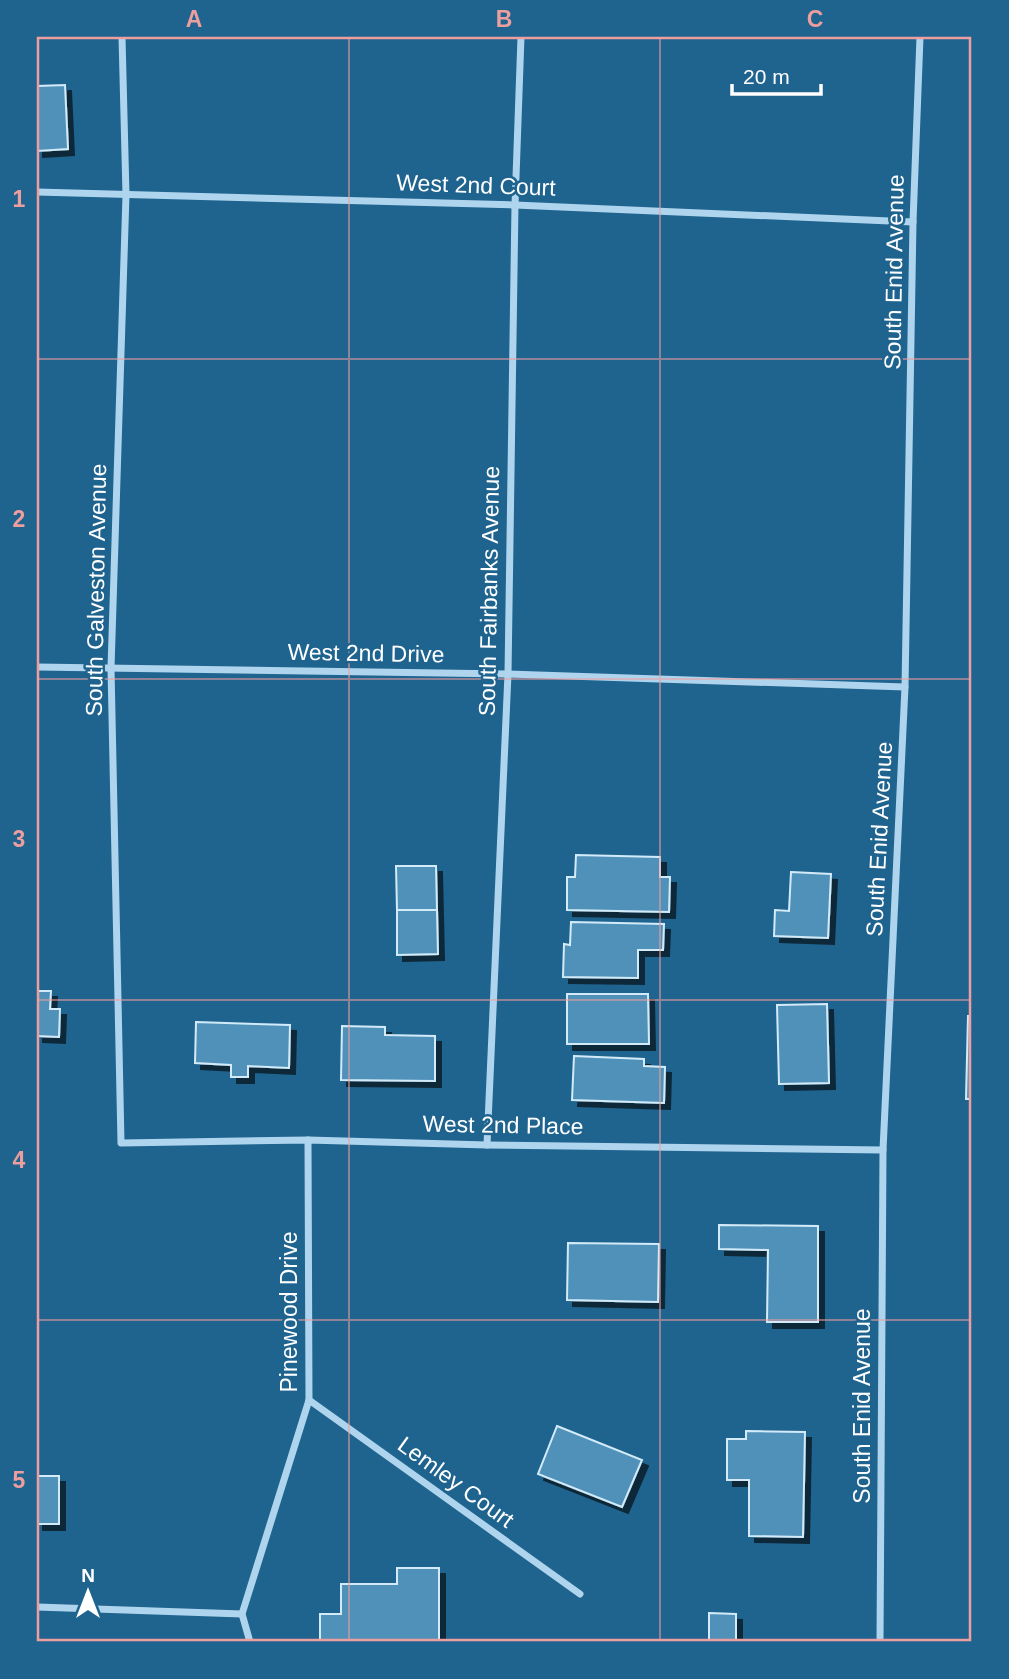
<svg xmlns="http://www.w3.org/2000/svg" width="1009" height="1679" font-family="Helvetica,sans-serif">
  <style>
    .building { fill: #4f91b9; stroke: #d3ebf9; stroke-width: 2; filter: url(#shadow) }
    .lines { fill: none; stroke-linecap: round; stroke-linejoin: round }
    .minor { stroke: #aed5ed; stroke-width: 7 }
    .grid { fill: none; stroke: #ed9e9e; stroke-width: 2; stroke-opacity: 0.55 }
    .labels { text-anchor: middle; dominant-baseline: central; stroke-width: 5; stroke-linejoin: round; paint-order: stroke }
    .street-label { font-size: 23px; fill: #fff; stroke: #1f638f }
    .neatline { fill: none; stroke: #ed9e9e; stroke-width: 2.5 }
    .grid-label { font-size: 23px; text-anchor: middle; font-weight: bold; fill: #ed9e9e }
  </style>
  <defs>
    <filter id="shadow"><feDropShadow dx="6" dy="6" stdDeviation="0" flood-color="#0009"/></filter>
  </defs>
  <rect width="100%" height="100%" fill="#1f638f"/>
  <!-- building -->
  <g class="building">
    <path d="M65,85L68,149L37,151V86Z"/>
    <path d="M576,855L660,857V877H670L669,912L567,910V877H575Z"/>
    <path d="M396,866H436L437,910H397Z"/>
    <path d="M791,872L831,874L828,938L774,936L775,910L789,911Z"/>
    <path d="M397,910H437L438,954L397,955Z"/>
    <path d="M571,922L664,924L663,950H638V978L563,977L564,944L570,945Z"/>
    <path d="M37,991H51L50,1009H60L59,1037L37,1036Z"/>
    <path d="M567,994H648L649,1044H567Z"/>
    <path d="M827,1004L829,1083L779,1084L777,1005Z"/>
    <path d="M968,1016H972V1099H966Z"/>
    <path d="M196,1022L290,1025L289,1068L248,1066V1077H231V1065L195,1063Z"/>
    <path d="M342,1026L385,1027V1035L435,1036V1081L341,1080Z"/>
    <path d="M574,1056L644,1059V1066L665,1067L664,1103L572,1100Z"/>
    <path d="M719,1225L818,1226V1322H767L768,1250L719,1249Z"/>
    <path d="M568,1243L659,1244L658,1302L567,1300Z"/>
    <path d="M557,1426L642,1460L622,1507L538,1474Z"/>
    <path d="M746,1431L805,1432L803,1537L749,1536V1480H727V1439H746Z"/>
    <rect x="37" y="1476" width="22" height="48"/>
    <path d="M397,1568H439V1642H320V1614H341V1584H397Z"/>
    <path d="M709,1613L736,1614V1642H709Z"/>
  </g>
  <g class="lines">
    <!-- minor -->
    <g class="minor">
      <path d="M122,37L126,195L111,668L121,1143L308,1140L487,1145L883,1150"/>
      <path d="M37,192L515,205L913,222"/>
      <path d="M37,667L508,674L905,687"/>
      <path d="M487,1145L508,674L515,205L521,37"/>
      <path d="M309,1400L580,1594"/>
      <path d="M37,1607L242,1614"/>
      <path d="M250,1642L242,1614L309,1400L308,1140"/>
      <path d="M880,1642L883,1150L905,687L913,222L920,37"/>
    </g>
  </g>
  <!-- grid -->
  <path class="grid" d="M349,37V1642M660,37V1642M37,359H972M37,679H972M37,1000H972M37,1320H972"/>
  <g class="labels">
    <!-- street labels -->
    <g class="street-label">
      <text transform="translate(476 185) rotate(2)">West 2nd Court</text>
      <text transform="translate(894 272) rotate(-89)">South Enid Avenue</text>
      <text transform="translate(96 590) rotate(-89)">South Galveston Avenue</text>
      <text transform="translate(489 591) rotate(-89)">South Fairbanks Avenue</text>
      <text transform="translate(366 653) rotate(1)">West 2nd Drive</text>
      <text transform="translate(879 839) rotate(-87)">South Enid Avenue</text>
      <text transform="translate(503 1125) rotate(1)">West 2nd Place</text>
      <text transform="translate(289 1312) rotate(-90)">Pinewood Drive</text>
      <text transform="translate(862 1406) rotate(-90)">South Enid Avenue</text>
      <text transform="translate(456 1482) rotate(36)">Lemley Court</text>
    </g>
  </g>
  <!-- border -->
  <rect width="1009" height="1679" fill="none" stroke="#1f638f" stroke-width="77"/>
  <!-- north arrow -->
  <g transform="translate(88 1592)" stroke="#1f638f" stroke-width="5" paint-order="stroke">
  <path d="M0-5L12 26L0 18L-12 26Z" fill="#ffffff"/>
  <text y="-10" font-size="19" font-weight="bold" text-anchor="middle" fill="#ffffff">N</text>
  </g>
  <!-- scale -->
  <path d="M732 84v10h89v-10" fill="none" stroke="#ffffff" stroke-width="3.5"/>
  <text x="743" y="84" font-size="21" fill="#ffffff" stroke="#1f638f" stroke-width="5" paint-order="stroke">20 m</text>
  <rect x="38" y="38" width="932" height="1602" class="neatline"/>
  <g class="grid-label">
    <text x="194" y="27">A</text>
    <text x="504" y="27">B</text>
    <text x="815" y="27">C</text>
    <text x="19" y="207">1</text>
    <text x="19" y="527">2</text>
    <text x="19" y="847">3</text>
    <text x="19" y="1168">4</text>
    <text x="19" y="1488">5</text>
  </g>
</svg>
